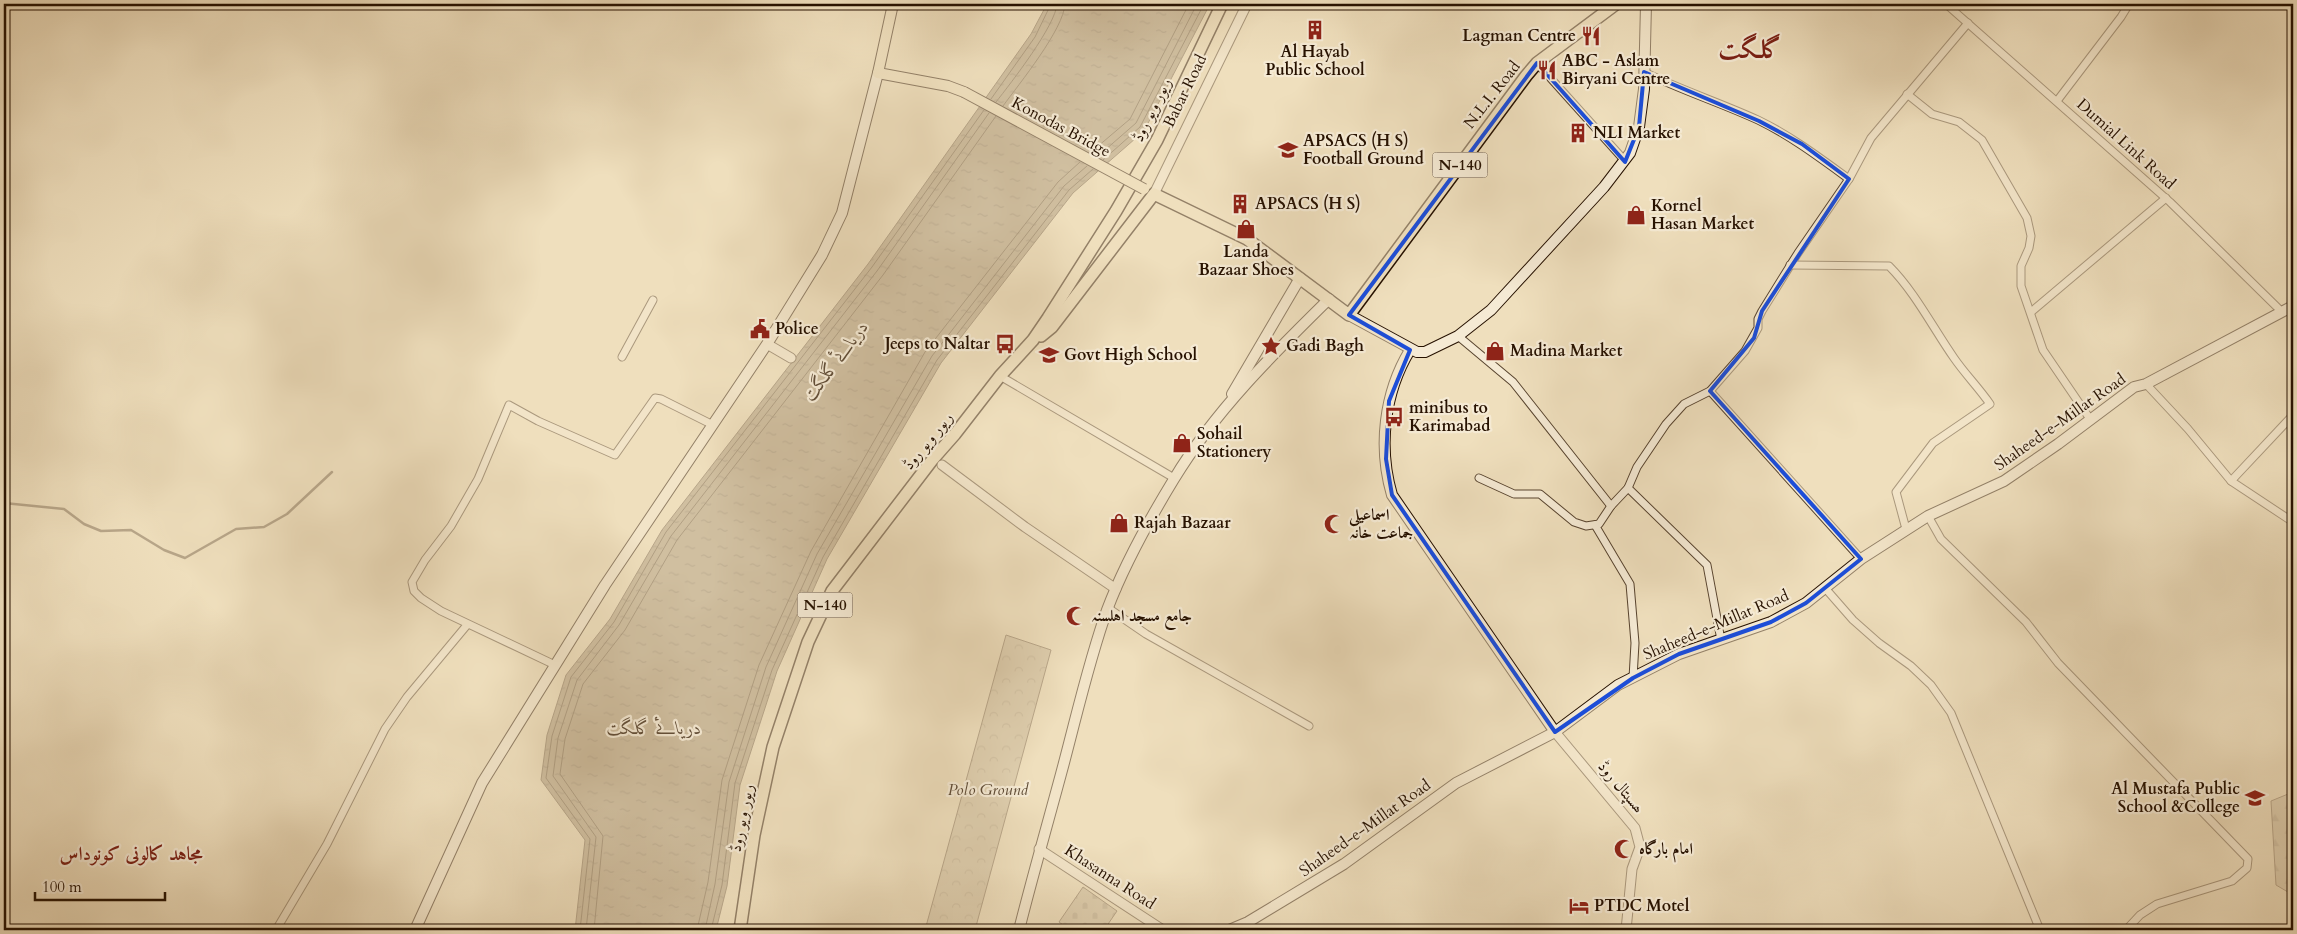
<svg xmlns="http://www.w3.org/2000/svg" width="2297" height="934" font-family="Cardo,Amiri,serif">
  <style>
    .forest { fill: url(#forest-firs); stroke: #7a664e }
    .cemetery { fill: url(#cemetery-stones); stroke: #7a664e }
    .park { fill: url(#park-crowns); stroke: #7a664e }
    .water { fill: url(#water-ripples); stroke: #76634b }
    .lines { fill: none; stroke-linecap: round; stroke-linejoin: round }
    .shore { stroke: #68553e; stroke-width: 1 }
    .stream { stroke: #76634b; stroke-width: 2.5 }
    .minor-casing { stroke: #58442f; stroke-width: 9 }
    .tertiary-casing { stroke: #58442f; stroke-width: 11 }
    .secondary-casing { stroke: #261100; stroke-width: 12 }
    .primary-casing { stroke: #261100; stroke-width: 12 }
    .trunk-casing { stroke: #261100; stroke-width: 14 }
    .minor { stroke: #f5ead4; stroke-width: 7 }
    .tertiary { stroke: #f5ead4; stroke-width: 9 }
    .secondary { stroke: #f5ead4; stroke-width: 10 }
    .primary { stroke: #efdfbd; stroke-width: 10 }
    .trunk { stroke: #efdfbd; stroke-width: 11 }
    .primary-bridge-casing { stroke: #261100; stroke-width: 12; stroke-linecap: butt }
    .primary-bridge { stroke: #efdfbd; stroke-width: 10 }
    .marked { fill: none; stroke: #1d4ed8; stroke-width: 4; stroke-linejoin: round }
    .labels { text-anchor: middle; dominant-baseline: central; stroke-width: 4.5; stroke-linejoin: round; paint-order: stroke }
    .shield { fill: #f5ead4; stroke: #645240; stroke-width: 1 }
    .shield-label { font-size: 15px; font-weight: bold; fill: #261100 }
    .poi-label { font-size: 16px; font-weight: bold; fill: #261100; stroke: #f5ead4; text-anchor: start }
    .street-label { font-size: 16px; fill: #261100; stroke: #f5ead4 }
    .park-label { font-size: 16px; font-style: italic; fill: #604d37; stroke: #f5ead4 }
    .water-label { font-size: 18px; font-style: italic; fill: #624e38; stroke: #f5ead4 }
    .quarter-label { font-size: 19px; font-weight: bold; fill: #7a1f14; stroke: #f5ead4 }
    .town-label { font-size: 26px; font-weight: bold; fill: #7a1f14; stroke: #f5ead4 }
  </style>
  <defs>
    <pattern id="forest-firs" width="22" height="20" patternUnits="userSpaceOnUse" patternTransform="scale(1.25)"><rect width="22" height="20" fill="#cdbc9d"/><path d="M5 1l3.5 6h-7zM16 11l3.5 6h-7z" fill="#b0a185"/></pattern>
    <pattern id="cemetery-stones" width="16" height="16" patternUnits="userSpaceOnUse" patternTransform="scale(1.25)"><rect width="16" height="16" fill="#cdbc9d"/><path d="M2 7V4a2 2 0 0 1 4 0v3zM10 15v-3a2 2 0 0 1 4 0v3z" fill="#b0a185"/></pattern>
    <pattern id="park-crowns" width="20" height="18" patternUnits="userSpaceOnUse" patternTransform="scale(1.25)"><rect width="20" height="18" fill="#cdbc9d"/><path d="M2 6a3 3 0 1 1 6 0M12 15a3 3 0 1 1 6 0" fill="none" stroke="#b0a185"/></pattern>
    <pattern id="water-ripples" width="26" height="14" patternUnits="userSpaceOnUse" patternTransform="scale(1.25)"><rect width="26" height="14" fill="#ab997d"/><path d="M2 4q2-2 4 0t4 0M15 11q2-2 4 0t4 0" fill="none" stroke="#8b7b64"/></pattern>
  </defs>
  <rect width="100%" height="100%" fill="#efdfbd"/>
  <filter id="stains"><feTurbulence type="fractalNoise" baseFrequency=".004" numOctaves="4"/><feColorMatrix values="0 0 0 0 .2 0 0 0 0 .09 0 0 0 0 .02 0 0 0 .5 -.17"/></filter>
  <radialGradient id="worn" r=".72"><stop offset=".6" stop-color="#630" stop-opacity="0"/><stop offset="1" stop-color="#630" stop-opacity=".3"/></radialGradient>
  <!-- forest -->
  <path class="forest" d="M2293,792V895L2276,885L2271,801Z"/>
  <!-- cemetery -->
  <path class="cemetery" d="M1083,887L1117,911L1104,930H1070L1059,922Z"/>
  <!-- park -->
  <path class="park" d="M1006,635L1051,650L975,930H925Z"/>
  <!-- water -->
  <path class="water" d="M1047,4H1210L1144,131L1073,193L941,363L827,559L777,671L740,785L727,886L716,930H575L585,840L541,780L547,735L566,675L610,619L662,530L868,264L1031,34Z"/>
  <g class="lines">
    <!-- shore -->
    <g class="shore">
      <path d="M991,99L1035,37L1051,4"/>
      <path d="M996,102C1011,83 1056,25 1057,4"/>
      <path d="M1003,106C1019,84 1064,29 1065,4"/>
      <path d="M1090,153L1130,119L1189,4"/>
      <path d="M1097,157L1136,123L1197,4"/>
      <path d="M1103,160L1140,127L1204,4"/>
      <path d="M580,930L590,839L546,778L552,736L571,677L614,622L666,532L872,267L984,110"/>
      <path d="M586,930L596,837L553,776L558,738L577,680L619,625L671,536L877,271L989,113"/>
      <path d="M594,930L603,836L560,774L565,739L583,684L625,630L677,540L883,275L996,116"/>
      <path d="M697,930L708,882L722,780L759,665L811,551L925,352L1058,182L1080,162"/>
      <path d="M705,930L715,884L729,782L766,667L817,554L932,356L1064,186L1087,166"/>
      <path d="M711,930L722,885L735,783L772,670L823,557L937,360L1069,190L1093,169"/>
    </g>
    <!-- stream -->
    <path class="stream" d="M4,503L64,509L84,524L101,531L131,530L164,550L185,558L236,529L264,527L287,514L332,472"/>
    <defs>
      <g id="minor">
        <path d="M1946,4L2170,202L2282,312"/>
        <path d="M2290,4L2293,9"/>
        <path d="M1537,63L1625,161"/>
        <path d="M1644,72C1681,90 1721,103 1758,120C1791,136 1820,158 1849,179"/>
        <path d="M1907,94L1932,114L1959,122L1982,140L2027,218L2031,236L2029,248L2021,266V286L2043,350L2090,419"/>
        <path d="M2057,101L2121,17L2129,4"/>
        <path d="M1790,265L1889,266C1915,292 1933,328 1954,358C1965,374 1979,388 1990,404L1933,443L1896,492L1906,529"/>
        <path d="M2031,312L2166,198"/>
        <path d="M1458,336L1513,382L1611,506"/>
        <path d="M622,357L653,300"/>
        <path d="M1000,376L1174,478"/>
        <path d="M2146,384L2188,429L2231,481L2293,522"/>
        <path d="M1710,391L1861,559"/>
        <path d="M1479,478L1514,494H1540L1574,522L1586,526L1599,524L1611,506L1628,488L1637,467L1666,424L1684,404L1710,391L1745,351L1758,328V319L1762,311L1798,253L1849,179L1871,138L1968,23"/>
        <path d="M2231,481L2293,415"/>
        <path d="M1628,488L1707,565L1721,640"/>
        <path d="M1928,516L1941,539L2026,622L2058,663L2248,859L2247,868L2232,881L2157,904L2140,915L2126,930"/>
        <path d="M1595,525L1630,584L1635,643L1633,678"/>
        <path d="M1825,588L1853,620L1879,643L1911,666L1931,685L1951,713L2040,930"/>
        <path d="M1108,608L1146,634L1309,726"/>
        <path d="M555,665L441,611L421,598L414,591L412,582L425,560L451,526L478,479L509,405L538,421L615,455L655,398L661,399L713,425"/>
        <path d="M276,930L327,844L385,729L407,697L467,625"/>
      </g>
      <g id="tertiary">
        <path d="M1154,194L1247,4"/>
        <path d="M767,344L791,358"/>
        <path d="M942,465L1025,527L1116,589"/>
        <path d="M1555,732L1635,828L1640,847L1632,869L1626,930"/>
        <path d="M1039,849L1163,930"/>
      </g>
      <g id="secondary">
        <path d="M1349,315L1417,352H1425L1458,336L1491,310L1604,187L1630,153L1639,127L1644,89L1646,4"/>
        <path d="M1410,350C1384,393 1378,447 1392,495L1555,732"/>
        <path d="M1232,394L1300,278"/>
        <path d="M415,930L482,783L605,585L767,344L822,255L842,213L878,73"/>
        <path d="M1019,930C1032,878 1047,826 1061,774C1076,719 1088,663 1107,610C1124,565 1149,520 1174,479C1215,411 1273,354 1329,299"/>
        <path d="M1229,930L1248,922L1344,864L1456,783L1555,732L1618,685L1679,654L1771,622L1806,603L1861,559L1928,516L2004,481L2058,444L2134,387L2146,384L2293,306"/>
      </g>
      <path id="primary" d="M893,4L878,73L948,86L964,92"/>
      <g id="trunk">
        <path d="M1041,336L1052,327L1154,194L1247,239L1349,315L1526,76L1537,63L1616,4"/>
        <path d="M740,930L754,835L773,747L808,642L832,591L933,459L955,434L1000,376L1033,340L1048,318L1116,211L1157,140L1222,4"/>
      </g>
    </defs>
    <!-- minor casing -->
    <use href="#minor" class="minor-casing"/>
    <!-- tertiary casing -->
    <use href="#tertiary" class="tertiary-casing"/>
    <!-- secondary casing -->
    <use href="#secondary" class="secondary-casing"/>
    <!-- primary casing -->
    <use href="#primary" class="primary-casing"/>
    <!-- trunk casing -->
    <use href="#trunk" class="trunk-casing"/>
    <!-- minor -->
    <use href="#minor" class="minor"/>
    <!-- tertiary -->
    <use href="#tertiary" class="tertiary"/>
    <!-- secondary -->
    <use href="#secondary" class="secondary"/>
    <!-- primary -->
    <use href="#primary" class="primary"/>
    <!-- trunk -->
    <use href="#trunk" class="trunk"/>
    <defs>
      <path id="primary-bridge" d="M964,92L1144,189"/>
    </defs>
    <!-- primary-bridge casing -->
    <use href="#primary-bridge" class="primary-bridge-casing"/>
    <!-- primary-bridge -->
    <use href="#primary-bridge" class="primary-bridge"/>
  </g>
  <!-- marked area -->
  <path d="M0 0H2297V934H0ZM1537,63L1625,162L1639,127L1644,72L1759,121L1802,144L1849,179L1762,311L1754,338L1710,391L1861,559L1806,603L1771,622L1679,654L1633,678L1555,732L1392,495L1386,459L1389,401L1410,350L1349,315Z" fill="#efdfbd" fill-opacity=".55" fill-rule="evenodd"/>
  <path class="marked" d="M1537,63L1625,162L1639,127L1644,72L1759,121L1802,144L1849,179L1762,311L1754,338L1710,391L1861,559L1806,603L1771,622L1679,654L1633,678L1555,732L1392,495L1386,459L1389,401L1410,350L1349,315Z"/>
  <!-- icons -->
  <defs>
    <symbol id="building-bare" viewBox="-9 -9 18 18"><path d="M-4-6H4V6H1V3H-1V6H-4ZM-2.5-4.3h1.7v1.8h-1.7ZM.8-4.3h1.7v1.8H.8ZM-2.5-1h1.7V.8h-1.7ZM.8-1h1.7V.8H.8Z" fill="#8f2418" stroke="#f5ead4" stroke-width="2.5" paint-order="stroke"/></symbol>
    <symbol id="restaurant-bare" viewBox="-9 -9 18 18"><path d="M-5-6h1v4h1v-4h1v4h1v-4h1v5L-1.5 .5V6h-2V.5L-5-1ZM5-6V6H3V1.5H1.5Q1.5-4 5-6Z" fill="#8f2418" stroke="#f5ead4" stroke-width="2.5" paint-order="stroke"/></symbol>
    <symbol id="school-bare" viewBox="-9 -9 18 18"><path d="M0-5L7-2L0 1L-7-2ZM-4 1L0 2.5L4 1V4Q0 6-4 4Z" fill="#8f2418" stroke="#f5ead4" stroke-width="2.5" paint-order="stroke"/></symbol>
    <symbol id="shop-bare" viewBox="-9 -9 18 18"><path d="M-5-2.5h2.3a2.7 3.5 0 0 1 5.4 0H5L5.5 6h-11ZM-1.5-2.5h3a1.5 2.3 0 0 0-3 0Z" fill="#8f2418" stroke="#f5ead4" stroke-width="2.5" paint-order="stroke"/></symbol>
    <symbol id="civic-bare" viewBox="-9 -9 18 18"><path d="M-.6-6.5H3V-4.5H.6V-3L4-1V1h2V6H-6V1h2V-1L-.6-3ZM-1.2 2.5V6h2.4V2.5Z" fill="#8f2418" stroke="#f5ead4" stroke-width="2.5" paint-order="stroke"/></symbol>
    <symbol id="bus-bare" viewBox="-9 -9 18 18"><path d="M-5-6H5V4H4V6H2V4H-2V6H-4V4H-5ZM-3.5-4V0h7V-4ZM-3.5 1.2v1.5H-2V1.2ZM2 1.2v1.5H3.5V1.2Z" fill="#8f2418" stroke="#f5ead4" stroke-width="2.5" paint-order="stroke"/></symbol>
    <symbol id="sight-bare" viewBox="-9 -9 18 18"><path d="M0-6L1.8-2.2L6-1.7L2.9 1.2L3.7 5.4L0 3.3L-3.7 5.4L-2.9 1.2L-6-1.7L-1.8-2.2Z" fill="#8f2418" stroke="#f5ead4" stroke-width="2.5" paint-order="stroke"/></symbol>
    <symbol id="mosque-bare" viewBox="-9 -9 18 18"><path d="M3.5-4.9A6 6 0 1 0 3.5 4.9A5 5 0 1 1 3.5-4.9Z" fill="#8f2418" stroke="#f5ead4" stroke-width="2.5" paint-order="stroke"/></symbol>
    <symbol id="hotel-bare" viewBox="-9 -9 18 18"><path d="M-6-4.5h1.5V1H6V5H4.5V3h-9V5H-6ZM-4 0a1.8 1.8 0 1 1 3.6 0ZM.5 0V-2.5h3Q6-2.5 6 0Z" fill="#8f2418" stroke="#f5ead4" stroke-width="2.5" paint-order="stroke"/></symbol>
  </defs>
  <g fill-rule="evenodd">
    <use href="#building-bare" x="1301" y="16" width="28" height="28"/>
    <use href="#restaurant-bare" x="1577" y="22" width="28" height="28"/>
    <use href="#restaurant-bare" x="1533" y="56" width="28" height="28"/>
    <use href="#building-bare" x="1564" y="119" width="28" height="28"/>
    <use href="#school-bare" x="1274" y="136" width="28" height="28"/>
    <use href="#building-bare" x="1226" y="190" width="28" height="28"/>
    <use href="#shop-bare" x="1622" y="201" width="28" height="28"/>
    <use href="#shop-bare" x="1232" y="215" width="28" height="28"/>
    <use href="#civic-bare" x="746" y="315" width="28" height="28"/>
    <use href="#bus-bare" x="991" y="330" width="28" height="28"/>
    <use href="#sight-bare" x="1257" y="332" width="28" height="28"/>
    <use href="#shop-bare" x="1481" y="337" width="28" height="28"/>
    <use href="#school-bare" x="1035" y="341" width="28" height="28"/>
    <use href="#bus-bare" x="1380" y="403" width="28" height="28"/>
    <use href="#shop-bare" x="1168" y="429" width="28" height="28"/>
    <use href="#shop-bare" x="1105" y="509" width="28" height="28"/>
    <use href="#mosque-bare" x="1320" y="510" width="28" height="28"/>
    <use href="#mosque-bare" x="1062" y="602" width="28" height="28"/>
    <use href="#school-bare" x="2241" y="784" width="28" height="28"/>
    <use href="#mosque-bare" x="1610" y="835" width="28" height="28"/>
    <use href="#hotel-bare" x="1565" y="892" width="28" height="28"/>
  </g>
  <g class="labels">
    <!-- shield labels -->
    <g class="shield">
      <rect x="1432.5" y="152.5" width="55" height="25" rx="4"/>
      <rect x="797.5" y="592.5" width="55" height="25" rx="4"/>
    </g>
    <g class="shield-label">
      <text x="1460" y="165">N-140</text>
      <text x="825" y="605">N-140</text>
    </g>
    <!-- poi labels -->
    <g class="poi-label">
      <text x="1576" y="36" text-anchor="end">Lagman Centre</text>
      <text x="1315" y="52" text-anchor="middle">Al Hayab<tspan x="1315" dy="18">Public School</tspan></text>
      <text x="1562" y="61">ABC - Aslam<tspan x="1562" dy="18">Biryani Centre</tspan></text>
      <text x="1593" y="133">NLI Market</text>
      <text x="1303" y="141">APSACS (H S)<tspan x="1303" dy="18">Football Ground</tspan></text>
      <text x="1255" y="204">APSACS (H S)</text>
      <text x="1651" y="206">Kornel<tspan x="1651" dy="18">Hasan Market</tspan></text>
      <text x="1246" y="252" text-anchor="middle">Landa<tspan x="1246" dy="18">Bazaar Shoes</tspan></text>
      <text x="775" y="329">Police</text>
      <text x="990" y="344" text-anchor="end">Jeeps to Naltar</text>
      <text x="1286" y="346">Gadi Bagh</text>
      <text x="1510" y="351">Madina Market</text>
      <text x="1064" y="355">Govt High School</text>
      <text x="1409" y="408">minibus to<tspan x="1409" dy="18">Karimabad</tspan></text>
      <text x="1197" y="434">Sohail<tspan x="1197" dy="18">Stationery</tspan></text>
      <text x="1349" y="515">اسماعیلی<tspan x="1349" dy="18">جماعت خانہ</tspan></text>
      <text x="1134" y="523">Rajah Bazaar</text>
      <text x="1091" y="616">جامع مسجد اہلسنہ</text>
      <text x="2240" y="789" text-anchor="end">Al Mustafa Public<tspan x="2240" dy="18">School &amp;College</tspan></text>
      <text x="1639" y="849">امام بارگاہ</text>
      <text x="1594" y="906">PTDC Motel</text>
    </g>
    <!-- street labels -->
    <g class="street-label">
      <text transform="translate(1185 91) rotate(-64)">Babar Road</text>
      <text transform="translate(1492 95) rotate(-52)">N.L.I. Road</text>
      <text transform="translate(1152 110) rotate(-64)">ریور ویو روڈ</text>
      <text transform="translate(1061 127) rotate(28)">Konodas Bridge</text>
      <text transform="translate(2126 144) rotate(42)">Dumial Link Road</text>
      <text transform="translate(2060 422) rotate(-35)">Shaheed-e-Millat Road</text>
      <text transform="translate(928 441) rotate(-51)">ریور ویو روڈ</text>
      <text transform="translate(1716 625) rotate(-23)">Shaheed-e-Millat Road</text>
      <text transform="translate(1621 787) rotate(50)">ھسپتال روڈ</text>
      <text transform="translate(742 818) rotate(-79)">ریور ویو روڈ</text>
      <text transform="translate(1365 828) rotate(-35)">Shaheed-e-Millat Road</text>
      <text transform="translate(1110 877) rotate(33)">Khasanna Road</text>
    </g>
    <!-- park labels -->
    <g class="park-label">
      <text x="988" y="790">Polo Ground</text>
    </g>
    <!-- water labels -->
    <g class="water-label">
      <text transform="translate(836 361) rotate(-53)">دریائے گلگت</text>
      <text x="654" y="728">دریائے گلگت</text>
    </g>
    <!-- quarter labels -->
    <g class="quarter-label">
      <text x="131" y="854">مجاہد کالونی کونوداس</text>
    </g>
    <!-- town labels -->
    <g class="town-label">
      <text x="1750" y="49">گلگت</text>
    </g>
  </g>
  <!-- margin -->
  <rect width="2297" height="934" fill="none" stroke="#efdfbd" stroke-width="20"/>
  <rect x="5" y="5" width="2287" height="924" fill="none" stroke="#261100" stroke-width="2.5"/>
  <rect x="10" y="10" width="2277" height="914" fill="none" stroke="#261100"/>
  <!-- scale -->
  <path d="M35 892v8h130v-8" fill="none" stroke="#261100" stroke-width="2.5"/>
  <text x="42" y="892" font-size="15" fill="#261100" stroke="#f5ead4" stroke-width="4" paint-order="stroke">100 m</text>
  <rect width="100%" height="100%" filter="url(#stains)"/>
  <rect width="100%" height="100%" fill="url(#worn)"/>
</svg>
